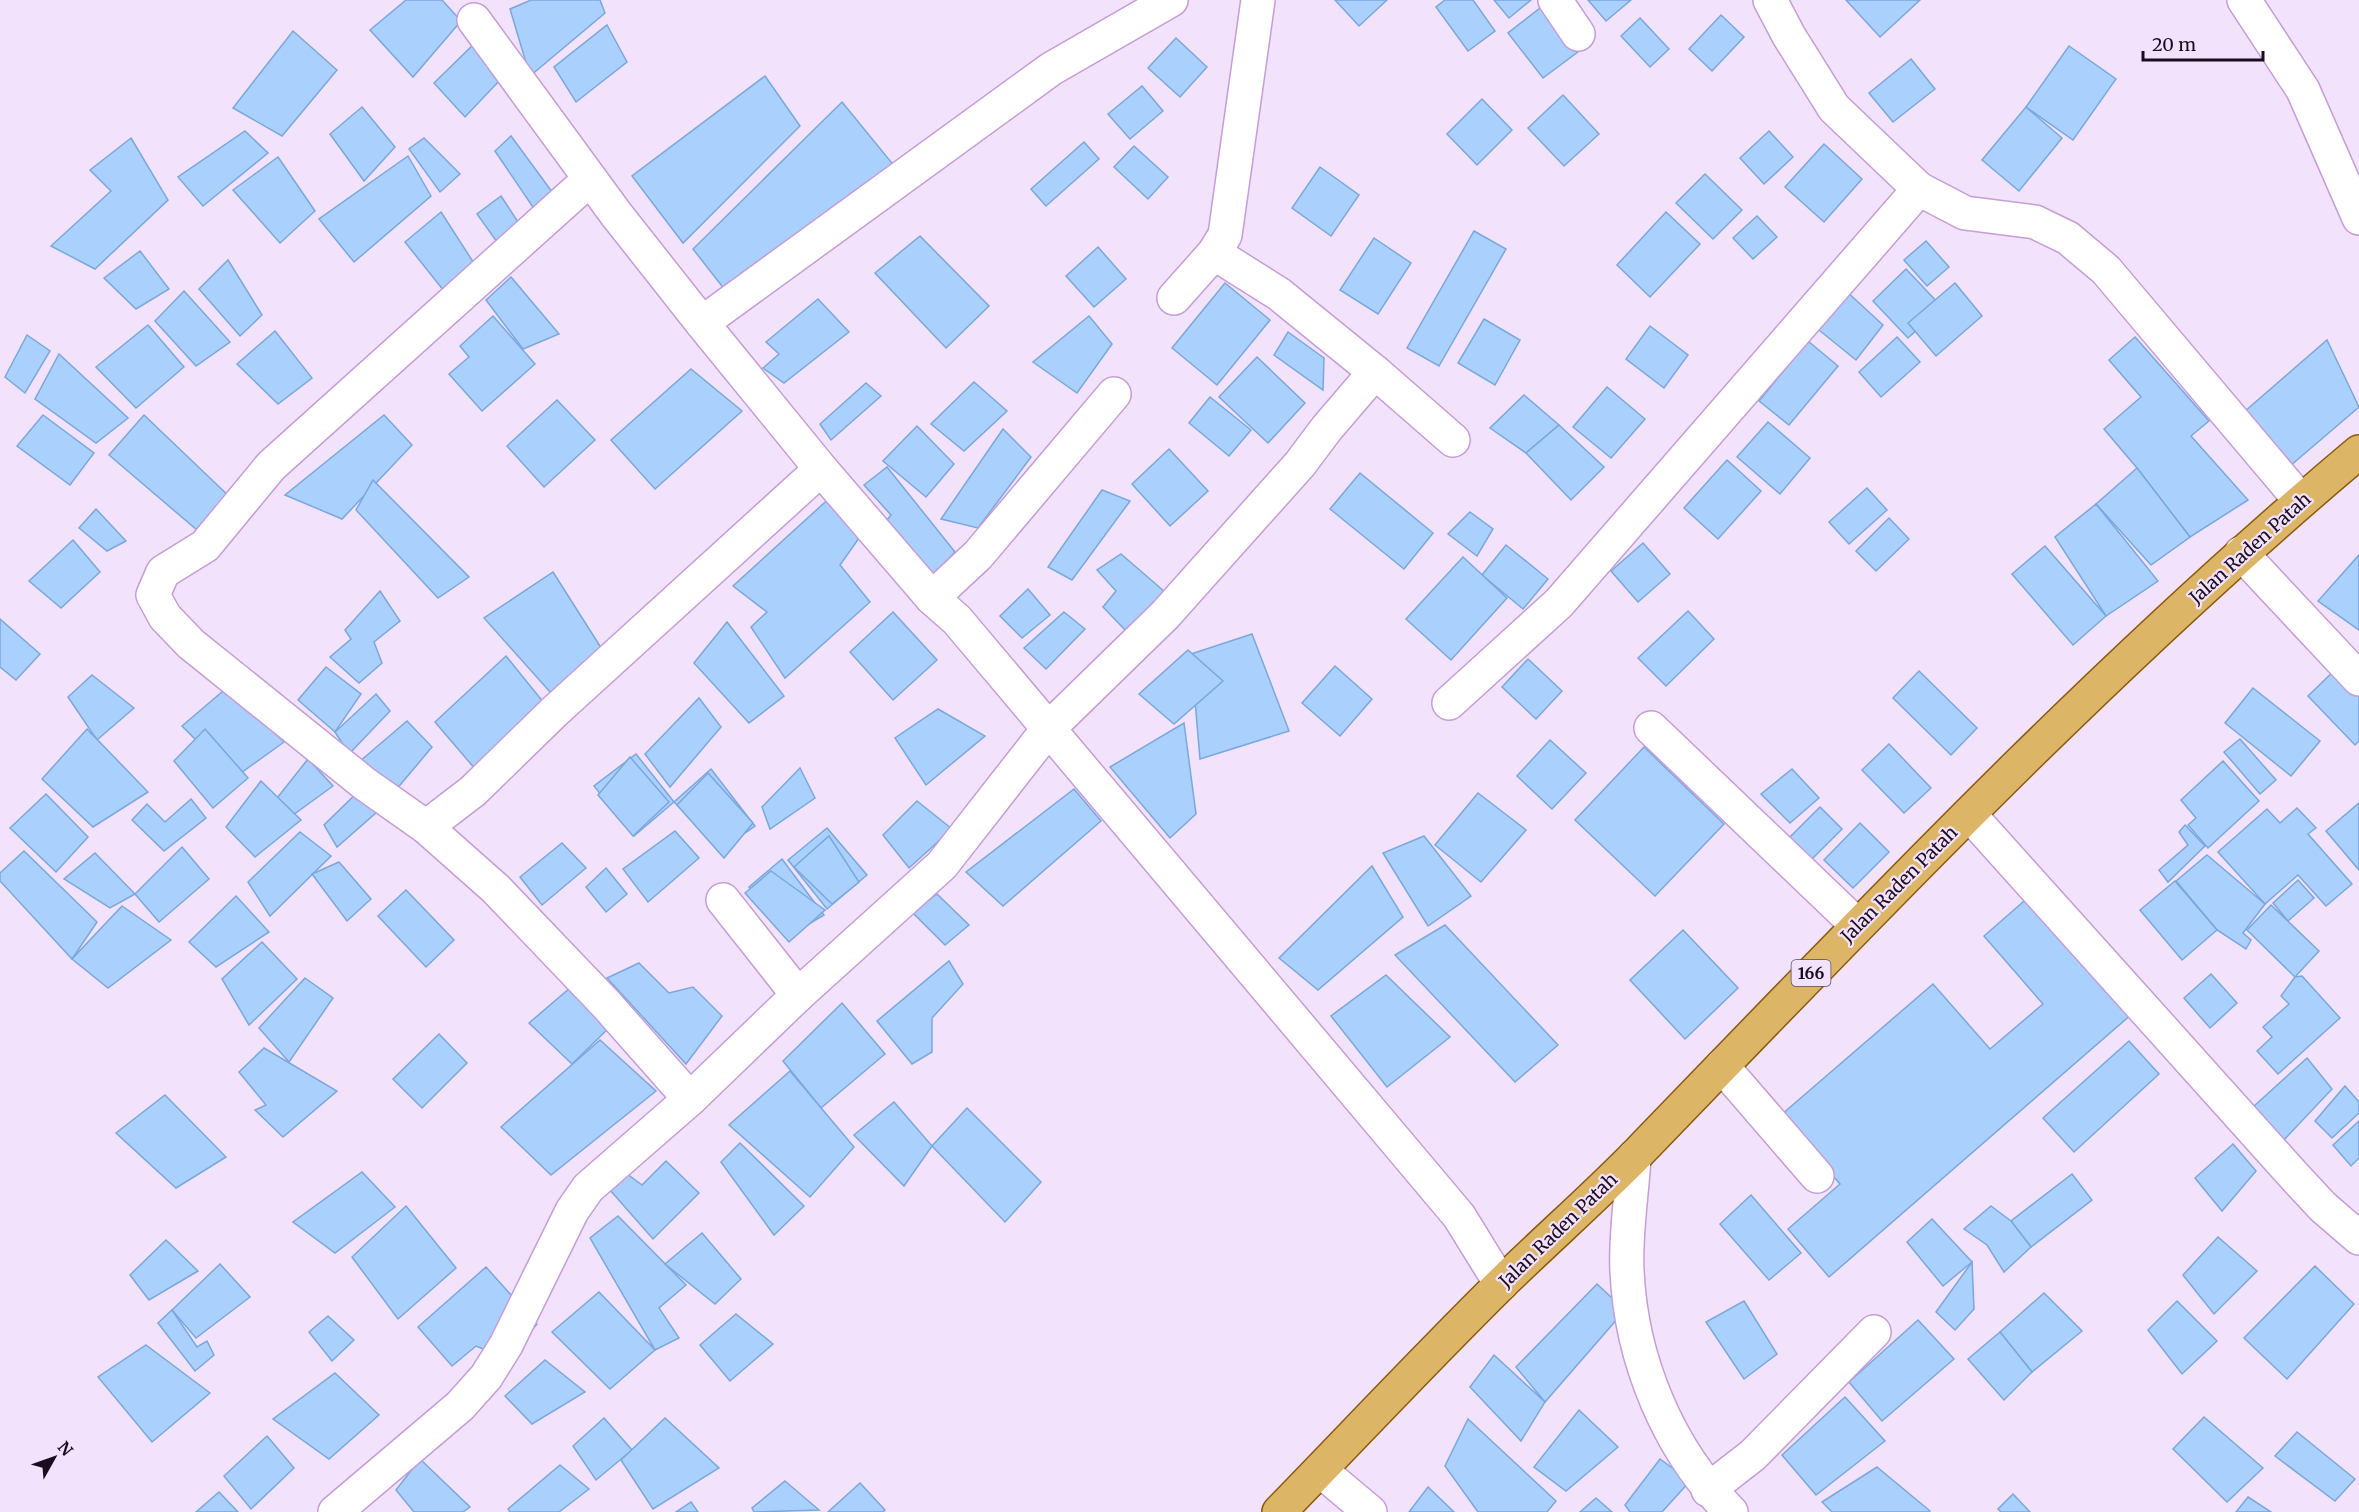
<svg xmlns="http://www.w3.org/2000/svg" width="2359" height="1512" font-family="Merriweather,serif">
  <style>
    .building { fill: #aad0fe; stroke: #7aa7de; stroke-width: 1.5 }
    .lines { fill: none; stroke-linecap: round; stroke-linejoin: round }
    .minor-casing { stroke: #c49dd9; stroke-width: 36 }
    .major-casing { stroke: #8b5a0d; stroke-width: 36 }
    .minor { stroke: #fff; stroke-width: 33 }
    .major { stroke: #ddb567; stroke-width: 33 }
    .labels { text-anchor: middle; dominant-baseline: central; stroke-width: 4.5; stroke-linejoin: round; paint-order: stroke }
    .shield { fill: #f2e2fb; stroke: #5c4c63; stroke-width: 1.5 }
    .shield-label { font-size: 16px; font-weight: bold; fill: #1b0c22 }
    .street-label { font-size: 18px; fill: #1b0c22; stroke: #f2e2fb }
  </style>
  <rect width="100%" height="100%" fill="#f2e2fb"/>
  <!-- building -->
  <g class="building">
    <path d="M406,0H442L461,21L413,77L370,30Z"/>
    <path d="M531,0H600L605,13L530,76L510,9Z"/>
    <path d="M1335,0H1387L1359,26Z"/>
    <path d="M1445,0H1473L1495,31L1468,51L1436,7Z"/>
    <path d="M1494,0H1531L1509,18Z"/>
    <path d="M1588,0H1631L1606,21Z"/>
    <path d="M1846,0H1920L1880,37Z"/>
    <path d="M1544,5L1579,51L1543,78L1508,33Z"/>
    <path d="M1721,15L1744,37L1712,71L1689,49Z"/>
    <path d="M1640,18L1669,49L1650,67L1621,36Z"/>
    <path d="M607,25L627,62L576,102L554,67Z"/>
    <path d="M293,31L337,70L282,136L233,108Z"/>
    <path d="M1176,38L1207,67L1180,97L1148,68Z"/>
    <path d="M474,44L500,80L465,117L434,83Z"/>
    <path d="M2069,46L2116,79L2073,140L2026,107Z"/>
    <path d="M1911,59L1935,89L1893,122L1869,93Z"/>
    <path d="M765,76L800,126L683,243L632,176Z"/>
    <path d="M1142,86L1163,111L1130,139L1108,114Z"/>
    <path d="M1563,95L1599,134L1564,166L1528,128Z"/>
    <path d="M1482,99L1512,130L1477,165L1447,134Z"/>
    <path d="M842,102L900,173L725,290L693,249Z"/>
    <path d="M362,107L395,147L364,181L330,134Z"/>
    <path d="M2026,107L2062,138L2019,191L1982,160Z"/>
    <path d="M245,131L268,153L203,206L178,177Z"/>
    <path d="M1769,131L1793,157L1764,184L1740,158Z"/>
    <path d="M511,136L558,200L541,219L495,151Z"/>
    <path d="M131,138L168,200L95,269L51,246L111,191L90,170Z"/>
    <path d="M424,138L460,174L440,192L409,149Z"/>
    <path d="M1084,142L1099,159L1046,206L1031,189Z"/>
    <path d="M1824,144L1862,179L1824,222L1785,187Z"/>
    <path d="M1134,146L1168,177L1148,199L1114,167Z"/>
    <path d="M408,156L431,196L354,262L319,219Z"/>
    <path d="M278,157L315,211L280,243L233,190Z"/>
    <path d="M1320,167L1359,195L1331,236L1292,208Z"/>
    <path d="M1705,174L1742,210L1713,239L1676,203Z"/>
    <path d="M501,196L520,225L497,242L477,214Z"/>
    <path d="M441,212L477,268L444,291L405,242Z"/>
    <path d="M1666,212L1700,244L1650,297L1617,265Z"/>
    <path d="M1757,216L1777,237L1753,259L1733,238Z"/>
    <path d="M1474,231L1506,249L1439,366L1407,348Z"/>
    <path d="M920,236L989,306L946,348L875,273Z"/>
    <path d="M1374,238L1411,263L1378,314L1340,290Z"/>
    <path d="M1926,241L1949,267L1927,286L1904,260Z"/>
    <path d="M1098,247L1126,279L1094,307L1066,276Z"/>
    <path d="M140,251L169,289L136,309L104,278Z"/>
    <path d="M228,260L262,315L240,336L199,289Z"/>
    <path d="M1906,269L1942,307L1908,338L1873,301Z"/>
    <path d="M511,277L559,334L523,349L486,300Z"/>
    <path d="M1225,283L1270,320L1217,385L1172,348Z"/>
    <path d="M1955,283L1982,316L1936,356L1908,323Z"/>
    <path d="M1845,290L1883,325L1856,360L1814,326Z"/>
    <path d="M184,291L230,342L196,366L155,321Z"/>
    <path d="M818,299L849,332L784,383L763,368L779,354L766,342Z"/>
    <path d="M493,316L535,364L482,411L449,374L469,357L460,346Z"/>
    <path d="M1089,316L1112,344L1077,393L1033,362Z"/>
    <path d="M1484,319L1520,340L1495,385L1458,363Z"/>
    <path d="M148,325L184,367L136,408L96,367Z"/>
    <path d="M1650,326L1688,355L1664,388L1626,359Z"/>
    <path d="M275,331L312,378L278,404L237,364Z"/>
    <path d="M1288,332L1324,358L1323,390L1274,355Z"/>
    <path d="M27,335L50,351L25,393L5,377Z"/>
    <path d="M1897,337L1920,362L1881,397L1859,372Z"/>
    <path d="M2135,337L2209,421L2191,436L2248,500L2190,537L2137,468L2104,429L2141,397L2109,360Z"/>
    <path d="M2327,340L2359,407L2290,466L2244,412Z"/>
    <path d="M1808,341L1838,366L1789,425L1759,401Z"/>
    <path d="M59,354L128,418L96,443L35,399Z"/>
    <path d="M1257,357L1305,403L1268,443L1219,397Z"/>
    <path d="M691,369L742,411L655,489L611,440Z"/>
    <path d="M974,382L1007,411L964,451L931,424Z"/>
    <path d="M866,383L881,396L831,440L820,424Z"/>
    <path d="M1607,387L1645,419L1611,458L1573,427Z"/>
    <path d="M1524,395L1559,425L1526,453L1490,428Z"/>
    <path d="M1210,397L1251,430L1229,456L1189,423Z"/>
    <path d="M557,400L595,440L544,487L507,446Z"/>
    <path d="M43,415L94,453L70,485L17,446Z"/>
    <path d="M144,415L234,501L204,536L109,455Z"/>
    <path d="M384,415L412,445L342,519L285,495Z"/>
    <path d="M1768,422L1810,458L1780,494L1737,457Z"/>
    <path d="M1559,425L1604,467L1571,500L1526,453Z"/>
    <path d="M917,426L954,464L926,497L883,461Z"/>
    <path d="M1003,429L1031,457L978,528L941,519Z"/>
    <path d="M1169,449L1208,491L1170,526L1132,484Z"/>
    <path d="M1727,460L1761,491L1718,539L1684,508Z"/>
    <path d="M887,467L955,552L931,578L881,527L891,515L864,485Z"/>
    <path d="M2137,468L2190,537L2151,565L2096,504Z"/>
    <path d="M1360,473L1433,533L1404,569L1330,509Z"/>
    <path d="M373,480L469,577L438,598L356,510Z"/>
    <path d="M1867,488L1887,510L1849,544L1829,522Z"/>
    <path d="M1102,490L1130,501L1072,580L1048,567Z"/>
    <path d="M834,494L864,531L840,565L870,602L785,678L751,627L767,612L733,586Z"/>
    <path d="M2096,504L2158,581L2106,616L2055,537Z"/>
    <path d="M96,509L126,541L107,551L79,528Z"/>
    <path d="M1470,512L1493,529L1477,556L1448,534Z"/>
    <path d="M1889,518L1909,539L1876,571L1856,551Z"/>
    <path d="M73,540L100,572L61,608L29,581Z"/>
    <path d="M1643,543L1670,574L1638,602L1611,571Z"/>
    <path d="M1506,545L1548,579L1523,609L1482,575Z"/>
    <path d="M2045,546L2106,616L2073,645L2012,574Z"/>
    <path d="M1121,554L1165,592L1127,632L1103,607L1116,591L1097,570Z"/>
    <path d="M2359,555V630L2318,601Z"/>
    <path d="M1463,557L1507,598L1451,660L1406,619Z"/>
    <path d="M553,572L605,654L559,702L484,618Z"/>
    <path d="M1028,589L1050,615L1022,638L1000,616Z"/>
    <path d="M380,591L400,621L374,642L382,663L359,683L330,657L351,639L345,630Z"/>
    <path d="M1688,611L1714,639L1666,686L1638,658Z"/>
    <path d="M893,612L937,660L893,700L850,652Z"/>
    <path d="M1064,612L1085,629L1046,669L1024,648Z"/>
    <path d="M0,619L40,654L16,680L0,667Z"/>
    <path d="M727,622L784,696L749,723L694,663Z"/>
    <path d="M1252,634L1289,731L1200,759L1191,654Z"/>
    <path d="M1188,650L1223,681L1174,724L1139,694Z"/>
    <path d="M506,656L544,703L482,777L435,722Z"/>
    <path d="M1528,659L1562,691L1536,719L1502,687Z"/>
    <path d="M1335,666L1372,699L1340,736L1302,703Z"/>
    <path d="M2339,666L2359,686V741L2355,745L2308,696Z"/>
    <path d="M326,667L361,694L335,732L298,700Z"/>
    <path d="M1919,671L1977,728L1951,755L1893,698Z"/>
    <path d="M92,675L134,708L97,740L68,697Z"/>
    <path d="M229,686L284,742L234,778L182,726Z"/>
    <path d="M2253,688L2320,741L2291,776L2225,723Z"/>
    <path d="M376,694L390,711L349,754L335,732Z"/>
    <path d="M699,698L721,727L670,787L645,754Z"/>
    <path d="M938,709L985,736L926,785L895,738Z"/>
    <path d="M407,721L432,747L390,797L359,762Z"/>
    <path d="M1184,723L1196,814L1170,838L1110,767Z"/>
    <path d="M87,729L148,792L93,827L42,779Z"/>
    <path d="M205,729L248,778L213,808L174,761Z"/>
    <path d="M2240,739L2276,780L2260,794L2224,752Z"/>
    <path d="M1550,740L1586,773L1552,809L1517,776Z"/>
    <path d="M1889,744L1931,788L1904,813L1862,770Z"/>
    <path d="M1644,747L1724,824L1655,896L1575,820Z"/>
    <path d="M636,754L674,802L634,836L594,786Z"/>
    <path d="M630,757L669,802L633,836L598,795Z"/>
    <path d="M308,759L333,786L286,820L270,807Z"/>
    <path d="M2223,761L2259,801L2208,848L2188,825L2196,818L2181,800Z"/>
    <path d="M800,768L815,798L770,829L762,807Z"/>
    <path d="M711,769L755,826L722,849L674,802Z"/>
    <path d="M1792,769L1819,798L1790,823L1761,794Z"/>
    <path d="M708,773L753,823L724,858L677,805Z"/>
    <path d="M261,781L301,820L255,857L226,827Z"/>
    <path d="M363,787L385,805L337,847L324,825Z"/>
    <path d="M1074,789L1101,821L1003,906L966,872Z"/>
    <path d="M1478,793L1526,830L1481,882L1435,845Z"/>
    <path d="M46,794L88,837L56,872L10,828Z"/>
    <path d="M191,799L206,818L164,851L132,820L147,804L165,822Z"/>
    <path d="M917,801L952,829L909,868L883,835Z"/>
    <path d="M2359,803V870L2326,831Z"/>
    <path d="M1820,807L1842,829L1810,861L1788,839Z"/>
    <path d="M2297,808L2316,828L2308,834L2352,884L2326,906L2298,875L2265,904L2218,852L2267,809L2280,823Z"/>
    <path d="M1860,823L1889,852L1853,888L1824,860Z"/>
    <path d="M2185,825L2205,846L2168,882L2159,870L2188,845L2179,832Z"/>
    <path d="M827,828L867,875L827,909L788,860Z"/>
    <path d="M675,831L699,858L648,902L623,869Z"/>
    <path d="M300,832L331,856L270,916L248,882Z"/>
    <path d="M829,836L859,882L832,904L794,867Z"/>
    <path d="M1424,836L1471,896L1428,926L1383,853Z"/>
    <path d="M562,843L586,868L542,905L520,877Z"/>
    <path d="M182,847L209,879L159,922L135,894Z"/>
    <path d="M24,851L97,922L72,959L0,881V873Z"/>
    <path d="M95,853L135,894L110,908L64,879Z"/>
    <path d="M2207,855L2265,904L2243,933L2251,940L2246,949L2217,930L2176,881Z"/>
    <path d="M782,859L824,915L789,936L749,887Z"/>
    <path d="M339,862L371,899L347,921L312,874Z"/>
    <path d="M1372,866L1403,917L1318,990L1279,958Z"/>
    <path d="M606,868L627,894L606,912L586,887Z"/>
    <path d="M771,871L825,910L789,942L745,893Z"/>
    <path d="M2298,880L2314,898L2288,921L2273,903Z"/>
    <path d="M2175,881L2217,930L2182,960L2140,910Z"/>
    <path d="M406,890L454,940L426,967L378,916Z"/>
    <path d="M937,894L969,925L945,945L912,912Z"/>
    <path d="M2031,895L2133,1013L1829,1277L1788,1229L1840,1184L1781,1115L1933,984L1990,1049L2043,1004L1984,936Z"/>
    <path d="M236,896L269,932L216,967L189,942Z"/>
    <path d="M2271,905L2319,951L2295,977L2247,930Z"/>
    <path d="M122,906L171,940L108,988L72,959Z"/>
    <path d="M1445,925L1558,1045L1515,1082L1395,955Z"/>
    <path d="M1683,930L1738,988L1685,1039L1630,980Z"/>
    <path d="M262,942L297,979L249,1025L222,979Z"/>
    <path d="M949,961L963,984L932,1018V1052L912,1064L877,1021Z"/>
    <path d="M639,963L669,993L693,987L722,1016L686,1064L607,978Z"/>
    <path d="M2211,974L2237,1003L2210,1028L2184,998Z"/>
    <path d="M1386,975L1450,1037L1387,1087L1331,1016Z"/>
    <path d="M2302,976L2340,1018L2278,1074L2257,1051L2272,1037L2263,1027L2289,1004L2281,996L2295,977Z"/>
    <path d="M305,978L333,998L289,1062L259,1028Z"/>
    <path d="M577,982L616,1021L572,1064L529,1023Z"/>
    <path d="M842,1003L885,1054L821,1108L783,1061Z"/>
    <path d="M439,1034L467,1063L422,1108L393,1079Z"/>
    <path d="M600,1040L656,1091L551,1175L501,1127Z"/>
    <path d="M2129,1041L2159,1074L2074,1152L2043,1118Z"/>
    <path d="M264,1048L337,1091L283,1137L255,1110L266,1105L239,1072Z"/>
    <path d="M2307,1058L2332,1089L2282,1142L2253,1107Z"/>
    <path d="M790,1071L854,1147L810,1197L729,1125Z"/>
    <path d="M2345,1086L2359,1102V1113L2332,1138L2315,1121Z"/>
    <path d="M165,1095L226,1157L176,1188L116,1133Z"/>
    <path d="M894,1102L932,1146L904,1186L854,1135Z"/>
    <path d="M967,1108L1041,1182L1005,1222L932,1146Z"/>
    <path d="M2359,1121V1158L2351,1166L2333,1145Z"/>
    <path d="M740,1143L804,1206L774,1235L721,1162Z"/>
    <path d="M2233,1144L2256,1171L2222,1211L2195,1178Z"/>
    <path d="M666,1161L699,1193L653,1239L610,1190L627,1174L642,1185Z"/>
    <path d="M362,1172L395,1207L335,1253L293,1222Z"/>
    <path d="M2072,1174L2092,1200L2031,1247L2011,1221Z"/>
    <path d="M1751,1195L1801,1253L1769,1280L1720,1224Z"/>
    <path d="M406,1206L456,1268L398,1319L352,1257Z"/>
    <path d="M1991,1206L2011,1221L2031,1247L2004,1272L1987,1245L1964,1229Z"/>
    <path d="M618,1216L686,1285L659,1308L679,1338L655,1350L590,1238Z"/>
    <path d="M1932,1219L1972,1262L1943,1286L1907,1242Z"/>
    <path d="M702,1233L741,1279L715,1304L665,1264Z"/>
    <path d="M2218,1237L2257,1271L2214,1314L2183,1275Z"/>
    <path d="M166,1240L198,1271L149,1300L130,1275Z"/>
    <path d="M1972,1262L1974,1309L1955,1330L1936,1312Z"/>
    <path d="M220,1264L250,1297L196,1338L172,1310Z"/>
    <path d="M2315,1266L2354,1304L2287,1379L2244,1338Z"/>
    <path d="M486,1267L537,1324L508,1359L476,1346L452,1366L418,1327Z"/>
    <path d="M1597,1284L1625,1310L1545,1402L1516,1367Z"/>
    <path d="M599,1292L655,1350L610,1389L552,1332Z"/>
    <path d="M2044,1293L2082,1331L2032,1372L2000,1332Z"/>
    <path d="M1744,1301L1777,1354L1744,1379L1706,1322Z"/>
    <path d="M2177,1301L2217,1341L2182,1374L2148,1330Z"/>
    <path d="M172,1310L197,1347L207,1341L214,1355L195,1371L158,1323Z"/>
    <path d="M736,1314L773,1344L730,1381L700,1345Z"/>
    <path d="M328,1316L354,1340L332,1361L309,1332Z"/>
    <path d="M1918,1320L1954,1359L1882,1421L1849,1382Z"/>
    <path d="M2000,1332L2032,1372L2004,1400L1968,1359Z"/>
    <path d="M146,1345L210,1393L152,1442L98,1377Z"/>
    <path d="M1494,1355L1545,1402L1521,1441L1470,1387Z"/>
    <path d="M545,1360L585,1392L532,1424L505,1396Z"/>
    <path d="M335,1373L379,1415L329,1459L273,1419Z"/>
    <path d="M1845,1397L1885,1441L1816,1495L1782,1455Z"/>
    <path d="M1579,1410L1618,1447L1566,1491L1534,1467Z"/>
    <path d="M2204,1417L2263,1468L2227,1502L2173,1449Z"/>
    <path d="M604,1418L632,1450L596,1480L573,1446Z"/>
    <path d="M665,1418L719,1468L653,1509L621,1460Z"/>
    <path d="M1468,1419L1556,1501L1547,1512H1478L1445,1466Z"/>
    <path d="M2297,1432L2355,1479L2335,1501L2275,1456Z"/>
    <path d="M267,1436L294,1468L251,1509L224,1476Z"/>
    <path d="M420,1459L470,1507L463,1512H414L396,1490Z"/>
    <path d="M1660,1459L1690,1481L1662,1512H1630L1625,1505Z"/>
    <path d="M560,1465L589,1489L559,1512H510L508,1509Z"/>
    <path d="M1877,1467L1930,1511L1929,1512H1832L1822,1502Z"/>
    <path d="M785,1481L819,1510L754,1512L752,1508Z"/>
    <path d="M860,1483L885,1510L883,1512H828Z"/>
    <path d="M1428,1487L1454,1512H1409Z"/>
    <path d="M219,1492L238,1512H196Z"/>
    <path d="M2013,1494L2030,1512H2001L1998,1509Z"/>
    <path d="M2248,1497L2271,1512H2236Z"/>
    <path d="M1596,1498L1612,1512H1580Z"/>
    <path d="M691,1502L698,1512H676Z"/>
  </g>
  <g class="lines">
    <defs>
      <g id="minor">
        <path d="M1555,0L1578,34"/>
        <path d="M1770,0L1789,36L1834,108L1919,189L1965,213L2035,222L2068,238L2106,270L2301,501"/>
        <path d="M2244,0L2303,90L2359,218"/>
        <path d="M474,20L616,214L702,323L821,469L932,598L957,620L1459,1216L1501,1284"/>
        <path d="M590,179L271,466L205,546L163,572L153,595L165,617L191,644L365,784L426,827L496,889L606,1004L690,1099"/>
        <path d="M1174,298L1214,253L1225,235L1258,0"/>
        <path d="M702,323L1051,69L1171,0"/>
        <path d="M1375,372L1453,440"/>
        <path d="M2241,553L2359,679"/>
        <path d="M932,598L978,555L1114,394"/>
        <path d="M1449,703L1559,603L1919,189"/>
        <path d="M1651,728L1857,925"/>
        <path d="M1969,814L2296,1178L2323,1207L2359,1238"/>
        <path d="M426,827L473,791L554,712L821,469"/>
        <path d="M723,900L798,995"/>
        <path d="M1722,1066L1817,1176"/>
        <path d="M1634,1157C1632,1194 1625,1234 1627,1271C1631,1359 1668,1450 1731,1512"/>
        <path d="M1320,1470L1370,1512"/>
        <path d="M1708,1490L1753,1455L1874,1332"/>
        <path d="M335,1512L460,1406L486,1377L506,1345L572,1211L588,1188L690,1099L798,995L942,865L1049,728L1165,615L1300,464L1327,428L1375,372L1279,294L1214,253"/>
      </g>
      <path id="major" d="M1279,1512C1353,1436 1426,1358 1502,1283C1547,1239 1595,1197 1639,1152C1872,911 2103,667 2359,452"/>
    </defs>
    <!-- minor casing -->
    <use href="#minor" class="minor-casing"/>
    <!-- major casing -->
    <use href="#major" class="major-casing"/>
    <!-- minor -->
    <use href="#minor" class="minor"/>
    <!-- major -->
    <use href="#major" class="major"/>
  </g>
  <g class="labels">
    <!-- shield labels -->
    <rect class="shield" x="1791.5" y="960" width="39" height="26" rx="4.5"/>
    <g class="shield-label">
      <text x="1811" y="973">166</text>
    </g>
    <!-- street labels -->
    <g class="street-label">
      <text transform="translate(2250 548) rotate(-42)">Jalan Raden Patah</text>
      <text transform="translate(1899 884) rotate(-45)">Jalan Raden Patah</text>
      <text transform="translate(1558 1230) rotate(-44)">Jalan Raden Patah</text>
    </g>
  </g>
  <!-- north arrow -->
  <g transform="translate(54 1458) rotate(50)" stroke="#f2e2fb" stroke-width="4.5" paint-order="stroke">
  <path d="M0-4.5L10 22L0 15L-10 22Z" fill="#1b0c22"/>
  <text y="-9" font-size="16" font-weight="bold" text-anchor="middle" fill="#1b0c22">N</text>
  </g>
  <!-- scale -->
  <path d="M2143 51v9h120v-9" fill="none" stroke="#1b0c22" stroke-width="3"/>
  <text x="2152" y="51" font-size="18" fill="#1b0c22" stroke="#f2e2fb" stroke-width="4.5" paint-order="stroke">20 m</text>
</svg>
